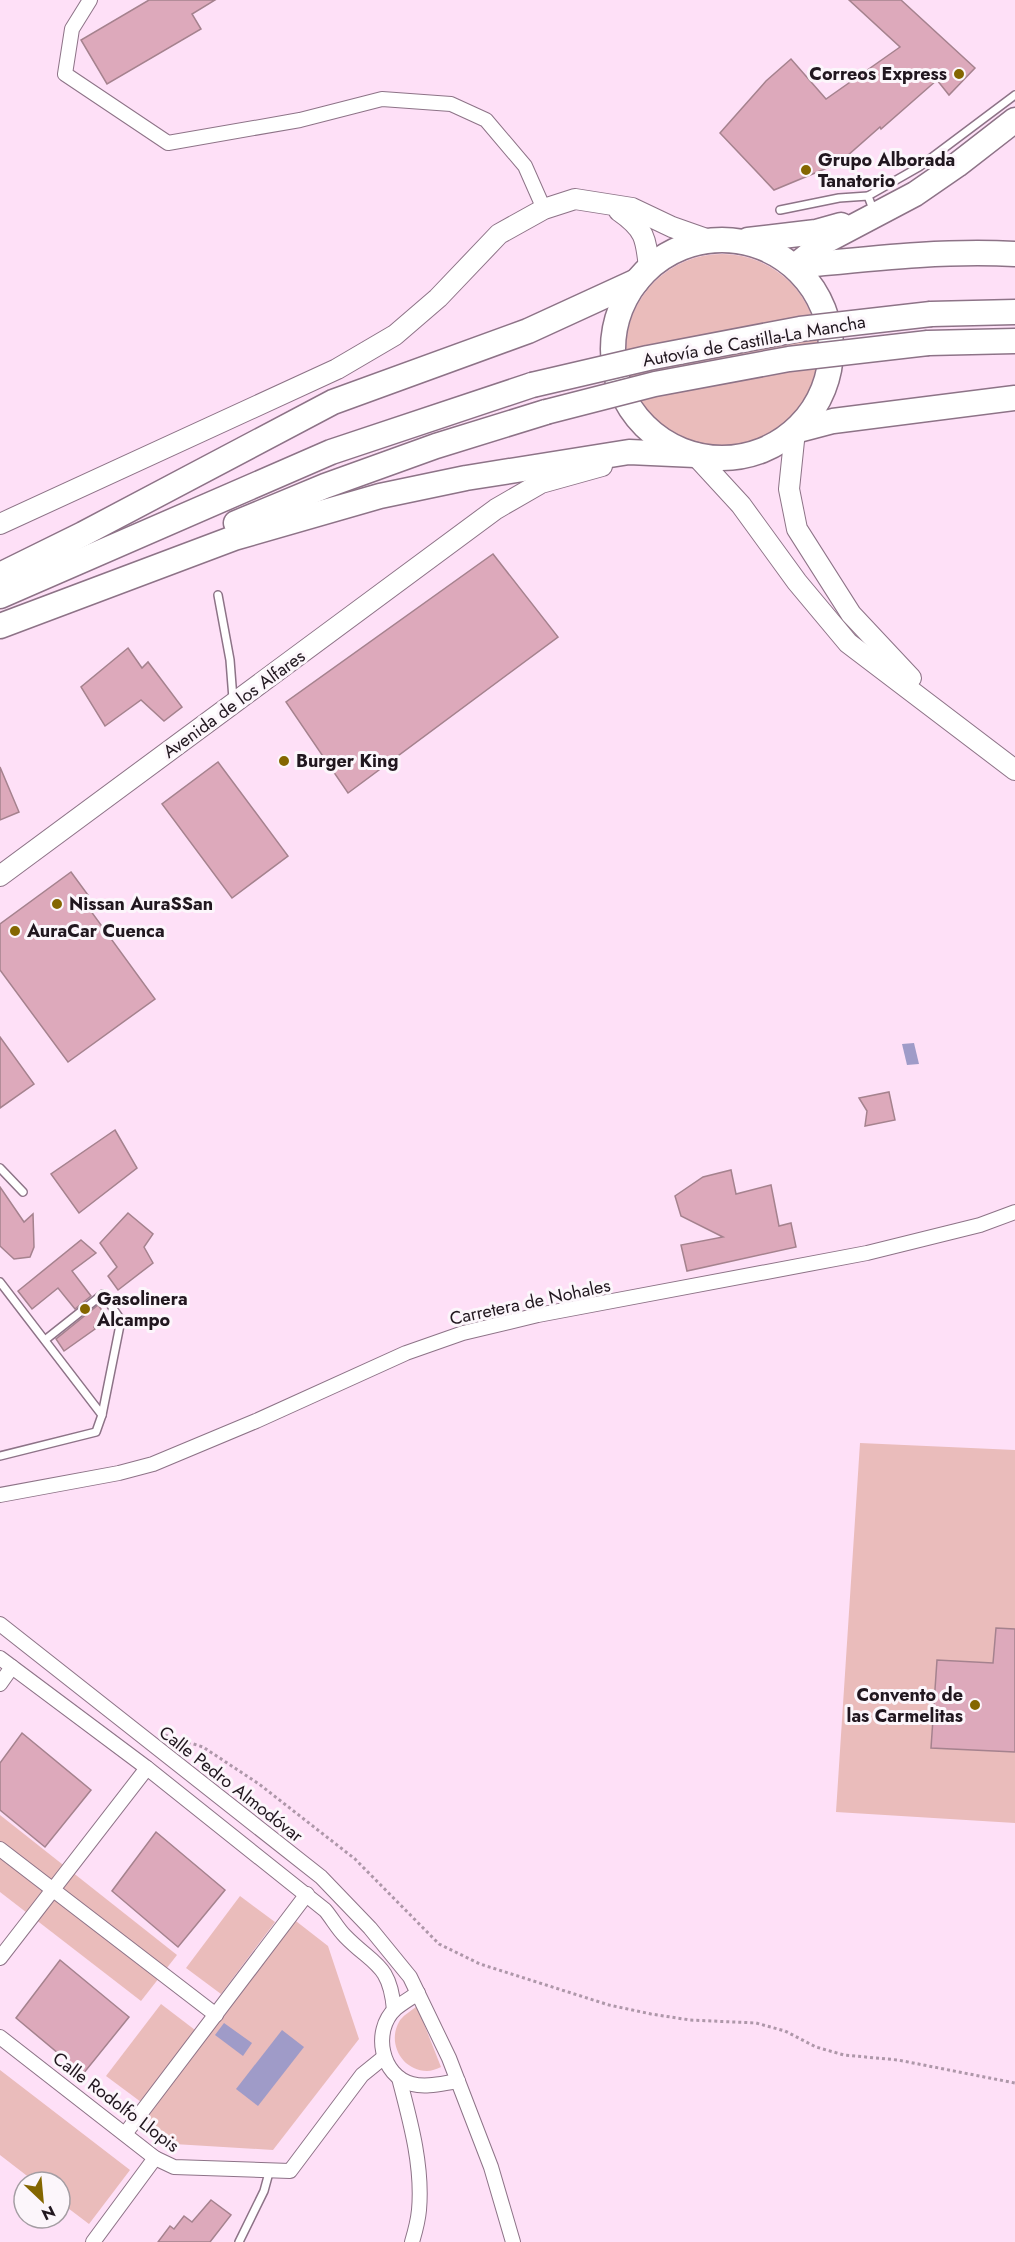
<svg xmlns="http://www.w3.org/2000/svg" width="1015" height="2242" font-family="Jost,sans-serif">
  <style>
    .green { fill: #eabcbb }
    .water { fill: #9f9bc8 }
    .building { fill: #dda9bb; stroke: #a5828e; stroke-width: 1.5 }
    .lines { fill: none; stroke-linecap: round; stroke-linejoin: round }
    .lane-casing { stroke: #8d7387; stroke-width: 10 }
    .street-casing { stroke: #8d7387; stroke-width: 16 }
    .secondary-casing { stroke: #8d7387; stroke-width: 22 }
    .highway-casing { stroke: #8d7387; stroke-width: 27 }
    .path { stroke: #ae97a9; stroke-width: 3; stroke-dasharray: 3 3; stroke-linecap: butt }
    .lane { stroke: #fff; stroke-width: 7 }
    .street { stroke: #fff; stroke-width: 14 }
    .secondary { stroke: #fff; stroke-width: 20 }
    .highway { stroke: #fff; stroke-width: 24 }
    .highway-bridge-casing { stroke: #8d7387; stroke-width: 27; stroke-linecap: butt }
    .highway-bridge { stroke: #fff; stroke-width: 24 }
    .poi-dot { fill: #846600; stroke: #fcf6fb; stroke-width: 2 }
    .labels { text-anchor: middle; dominant-baseline: central; stroke-width: 6; stroke-linejoin: round; paint-order: stroke }
    .poi-label { font-size: 18px; font-weight: bold; fill: #21171f; stroke: #fcf6fb; text-anchor: start }
    .street-label { font-size: 18px; fill: #21171f; stroke: #fcf6fb }
  </style>
  <rect width="100%" height="100%" fill="#fee0f7"/>
  <!-- green -->
  <g class="green">
    <circle cx="722" cy="350" r="96"/>
    <path d="M860,1443L1015,1450V1629H996L993,1663L937,1660L931,1747L1015,1752V1823L836,1812Z"/>
    <path d="M0,1815L177,1955L141,2001L0,1892Z"/>
    <path d="M240,1896L275,1922L221,1994L186,1968Z"/>
    <path d="M292,1918L328,1946L359,2039L273,2150L174,2144L142,2118Z"/>
    <path d="M161,2004L195,2030L141,2102L106,2076Z"/>
    <path d="M417,2006L441,2067C437,2069 431,2071 427,2071C402,2071 387,2043 399,2022C402,2016 411,2011 417,2006Z"/>
    <path d="M0,2070L130,2170L89,2224L60,2202V2182H35L0,2155Z"/>
  </g>
  <!-- water -->
  <g class="water">
    <path d="M914,1043L919,1064L907,1065L902,1044Z"/>
    <path d="M224,2023L252,2043L243,2056L215,2035Z"/>
    <path d="M282,2030L304,2047L258,2106L236,2089Z"/>
  </g>
  <!-- building -->
  <g class="building">
    <path d="M149,0H215L192,14L201,29L107,84L81,40Z"/>
    <path d="M849,0H901L975,68L949,95L937,80L881,129L880,127L839,163L774,190L720,133L766,81L791,59L826,99L900,47Z"/>
    <path d="M493,554L558,637L348,793L286,702Z"/>
    <path d="M128,648L142,668L148,662L182,707L164,721L141,700L105,726L81,687Z"/>
    <path d="M218,762L288,856L232,898L162,804Z"/>
    <path d="M0,767L19,812L0,820Z"/>
    <path d="M71,872L88,895L82,899L155,999L68,1062L0,970V924Z"/>
    <path d="M0,1037L34,1084L0,1108Z"/>
    <path d="M889,1092L895,1120L865,1126L867,1111L859,1098Z"/>
    <path d="M115,1130L137,1168L79,1213L51,1174Z"/>
    <path d="M731,1170L736,1194L771,1185L779,1226L791,1223L796,1247L687,1271L681,1245L723,1237L681,1216L675,1196L703,1177Z"/>
    <path d="M0,1187L24,1222L33,1214L34,1247L30,1257L14,1259L0,1246Z"/>
    <path d="M128,1213L153,1234L144,1247L153,1263L118,1290L108,1276L117,1267L100,1243Z"/>
    <path d="M81,1240L96,1253L72,1271L91,1296L75,1309L58,1288L32,1309L18,1291Z"/>
    <path d="M98,1305L107,1317L94,1327L95,1329L64,1351L56,1339Z"/>
    <path d="M996,1628L1015,1629V1752L931,1748L937,1660L993,1663Z"/>
    <path d="M22,1733L91,1790L45,1847L0,1810V1763Z"/>
    <path d="M156,1832L225,1890L178,1947L112,1891Z"/>
    <path d="M60,1960L129,2017L83,2074L16,2018Z"/>
    <path d="M211,2200L231,2215L210,2242H158L170,2226L174,2229L184,2216L192,2222Z"/>
  </g>
  <g class="lines">
    <defs>
      <g id="lane">
        <path d="M780,210L839,198L868,196"/>
        <path d="M874,212L868,196L919,167L1015,95"/>
        <path d="M218,595L230,660L233,699"/>
        <path d="M0,1168L23,1192"/>
        <path d="M0,1282L102,1415L96,1432L0,1456"/>
        <path d="M45,1340L103,1294L121,1320L102,1415"/>
        <path d="M239,2242L264,2191L270,2169"/>
      </g>
      <g id="street">
        <path d="M90,0L72,29L65,74L168,143L300,120L382,99L451,104L486,120L525,166L544,209"/>
        <path d="M0,1495L119,1473L153,1464L256,1421L406,1353L463,1333L538,1315L867,1253L980,1225L1015,1212"/>
        <path d="M0,1624L321,1877L370,1928L410,1977L449,2058L491,2167L513,2242"/>
        <path d="M0,1658L147,1768L325,1910C332,1918 337,1928 345,1936C373,1965 390,1963 394,2010"/>
        <path d="M0,1684L12,1667"/>
        <path d="M0,1849L216,2015"/>
        <path d="M0,1958L147,1768"/>
        <path d="M418,1993C411,1998 402,2003 395,2009C372,2031 381,2076 412,2084C427,2088 443,2083 458,2081"/>
        <path d="M0,2037L155,2158L174,2167L290,2171L362,2075L383,2058"/>
        <path d="M399,2078C410,2120 423,2166 419,2210C418,2221 415,2232 412,2242"/>
        <path d="M125,2134L307,1894"/>
        <path d="M93,2242L155,2158"/>
      </g>
      <g id="secondary">
        <path d="M619,211C645,229 646,238 649,268"/>
        <path d="M795,431L789,489L797,529L851,614L911,678"/>
        <path d="M695,455L741,505L797,582L848,643L1015,770"/>
        <path d="M0,524L337,369L395,335L438,298L499,234L544,209L575,199L632,208L672,227L709,240"/>
        <path d="M0,876L496,509L541,483L602,466"/>
      </g>
      <g id="highway">
        <path d="M748,240L816,232L841,225"/>
        <circle cx="722" cy="349" r="109"/>
        <path d="M795,266L826,241L915,194L957,165L1015,120"/>
        <path d="M795,266C868,259 941,250 1015,254"/>
        <path d="M931,314L1015,312"/>
        <path d="M928,343L1015,341"/>
        <path d="M795,431L833,421L1015,398"/>
        <path d="M236,523L325,486L436,446L546,412"/>
        <path d="M0,575L83,534L333,402L528,331L637,281"/>
        <path d="M0,596L331,452L532,385"/>
        <path d="M0,626L234,538L380,496L466,478L629,452L695,455"/>
      </g>
    </defs>
    <!-- lane casing -->
    <use href="#lane" class="lane-casing"/>
    <!-- street casing -->
    <use href="#street" class="street-casing"/>
    <!-- secondary casing -->
    <use href="#secondary" class="secondary-casing"/>
    <!-- highway casing -->
    <use href="#highway" class="highway-casing"/>
    <!-- path -->
    <path class="path" d="M165,1735L203,1747L259,1784L355,1859L439,1944L480,1964L609,2005L651,2014L690,2020L756,2023L785,2031L816,2047L844,2055L898,2060L1015,2083"/>
    <!-- lane -->
    <use href="#lane" class="lane"/>
    <!-- street -->
    <use href="#street" class="street"/>
    <!-- secondary -->
    <use href="#secondary" class="secondary"/>
    <!-- highway -->
    <use href="#highway" class="highway"/>
    <defs>
      <g id="highway-bridge">
        <path d="M532,385L648,358L800,329L931,314"/>
        <path d="M546,412L655,384L789,359L928,343"/>
      </g>
    </defs>
    <!-- highway-bridge casing -->
    <use href="#highway-bridge" class="highway-bridge-casing"/>
    <!-- highway-bridge -->
    <use href="#highway-bridge" class="highway-bridge"/>
  </g>
  <!-- markers -->
  <g class="poi-dot">
    <circle cx="959" cy="74" r="6"/>
    <circle cx="806" cy="170" r="6"/>
    <circle cx="284" cy="761" r="6"/>
    <circle cx="57" cy="904" r="6"/>
    <circle cx="15" cy="931" r="6"/>
    <circle cx="85" cy="1309" r="6"/>
    <circle cx="975" cy="1705" r="6"/>
  </g>
  <g class="labels">
    <!-- poi labels -->
    <g class="poi-label">
      <text x="947" y="74" text-anchor="end">Correos Express</text>
      <text x="818" y="160">Grupo Alborada<tspan x="818" dy="21">Tanatorio</tspan></text>
      <text x="296" y="761">Burger King</text>
      <text x="69" y="904">Nissan AuraSSan</text>
      <text x="27" y="931">AuraCar Cuenca</text>
      <text x="97" y="1299">Gasolinera<tspan x="97" dy="21">Alcampo</tspan></text>
      <text x="963" y="1695" text-anchor="end">Convento de<tspan x="963" dy="21">las Carmelitas</tspan></text>
    </g>
    <!-- street labels -->
    <g class="street-label">
      <text transform="translate(754 341) rotate(-10)">Autovía de Castilla-La Mancha</text>
      <text transform="translate(234 704) rotate(-36)">Avenida de los Alfares</text>
      <text transform="translate(530 1302) rotate(-12)">Carretera de Nohales</text>
      <text transform="translate(231 1784) rotate(38)">Calle Pedro Almodóvar</text>
      <text transform="translate(116 2102) rotate(37)">Calle Rodolfo Llopis</text>
    </g>
  </g>
  <!-- north arrow -->
  <g transform="translate(42 2200) rotate(154)"><circle r="28" fill="#fcf6fb" stroke="#a49da3" stroke-width="1.5"/>
  <path d="M0-4.5L10 22L0 15L-10 22Z" fill="#846600"/>
  <text y="-9" font-size="16" font-weight="bold" text-anchor="middle" fill="#21171f">N</text>
  </g>
</svg>
